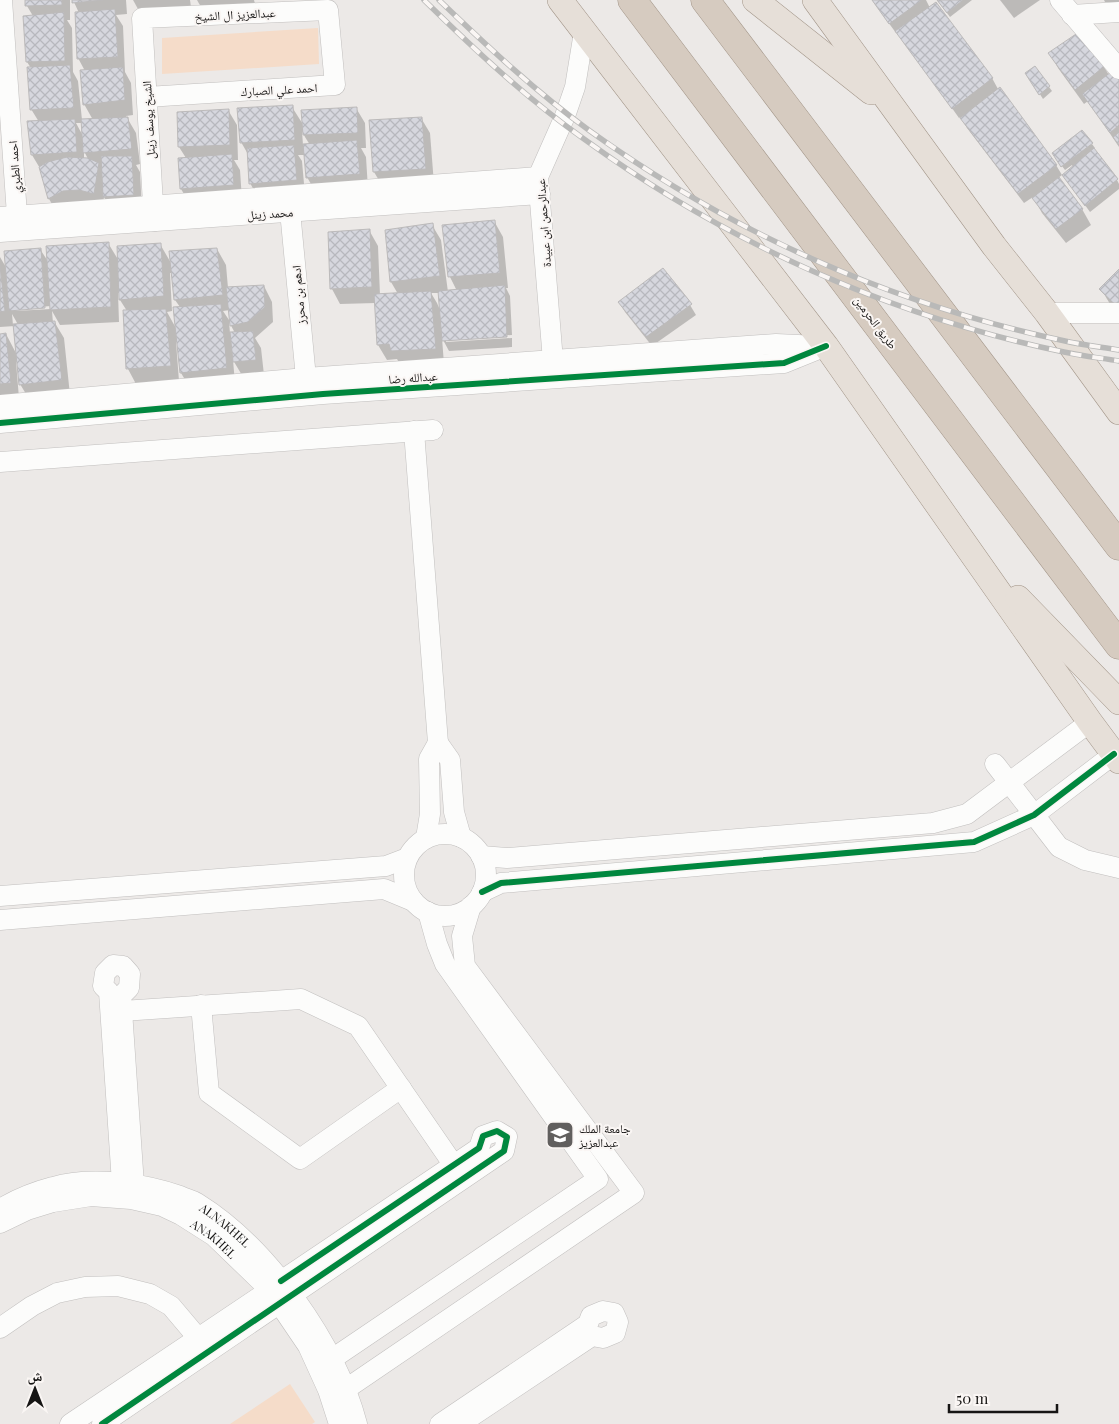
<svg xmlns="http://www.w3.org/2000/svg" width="1119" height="1424" font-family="'Playfair Display','Noto Naskh Arabic',serif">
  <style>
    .green { fill: #f5dcc9 }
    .shadow { fill: #0003; fill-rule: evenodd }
    .building { fill: url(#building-cross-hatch); stroke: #bcbaba }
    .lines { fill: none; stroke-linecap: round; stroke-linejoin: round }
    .minor-casing { stroke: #c1bfbe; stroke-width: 21 }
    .major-casing { stroke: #a29588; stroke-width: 26 }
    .highway-casing { stroke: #a29588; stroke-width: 29 }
    .minor { stroke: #fcfcfb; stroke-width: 20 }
    .major { stroke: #e6dfd8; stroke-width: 25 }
    .highway { stroke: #d6cbc0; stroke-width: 28 }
    .rail-casing { stroke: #b9b9b8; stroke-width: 5.5 }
    .rail { stroke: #faf6f4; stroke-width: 4; stroke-dasharray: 11; stroke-linecap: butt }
    .cycleway-casing { stroke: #faf6f4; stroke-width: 9 }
    .cycleway { stroke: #00873e; stroke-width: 6 }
    .labels { text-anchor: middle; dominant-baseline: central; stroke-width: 4; stroke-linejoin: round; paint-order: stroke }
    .street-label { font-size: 12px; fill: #161514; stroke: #faf6f4 }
    .poi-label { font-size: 12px; fill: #161514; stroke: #faf6f4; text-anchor: start }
  </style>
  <defs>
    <pattern id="building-cross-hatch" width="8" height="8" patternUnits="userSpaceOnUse" patternTransform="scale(1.25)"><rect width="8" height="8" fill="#d6d7de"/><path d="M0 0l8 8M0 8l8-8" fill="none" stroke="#b7b8be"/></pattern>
  </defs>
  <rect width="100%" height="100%" fill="#ece9e7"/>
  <!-- green -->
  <g class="green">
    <path d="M318,28L319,64L162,74V38Z"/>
    <path d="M290,1384L315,1422L312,1424H230Z"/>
  </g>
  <!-- shadow -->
  <g class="shadow">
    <path d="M26,0H70V20H67L72,28L73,72L78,81L82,120H93L84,104L85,71L78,58L79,13L73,0H126L127,14L116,15L123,26L125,72L131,83L133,115L126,116L136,133L140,164L136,165L140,172L142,210L113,212L104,197L102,209L58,214L49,199L41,170L32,155L29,122H39L31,109V68L27,62L25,17L33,16L27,6ZM76,123H82L83,136ZM84,151L88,159H84Z"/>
    <path d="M133,0H190L191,7L138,9Z"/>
    <path d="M197,0H254L255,4L201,7Z"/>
    <path d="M872,0H926L930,8L992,78L998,89L1056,165L1062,175L1058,178L1082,209L1091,225L1066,243L1042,213L1033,197L1024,203L967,128L961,117L959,118L898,32L896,33Z"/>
    <path d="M937,0H972L950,17Z"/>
    <path d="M1000,0H1040L1014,18Z"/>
    <path d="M1104,0H1119V2H1105Z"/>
    <path d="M1050,53L1104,67L1109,75L1119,77V147L1088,101L1084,104L1058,68Z"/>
    <path d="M1035,68L1052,91L1043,99L1027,74Z"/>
    <path d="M292,107L304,126L356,108L365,123L366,148H361L366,157L368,189L316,193L307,177L305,155H298L302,161L305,195L259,199L250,183L249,156L241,142ZM302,131L305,137L310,145H303Z"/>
    <path d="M228,110L237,125L238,160H234L240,170L242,200L190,204L181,189L179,159L186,158L179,147Z"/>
    <path d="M421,118L430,133L434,184L383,187L374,172L370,121Z"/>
    <path d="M1092,144L1095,148L1093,149L1117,180L1119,184V189L1090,212L1063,175L1073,167L1072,165L1065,170L1056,158Z"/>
    <path d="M494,221L503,237L508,288H506L510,296L512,335L446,339V342L512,338V347L449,351L442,338L444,364L401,366L397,359L387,360L378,345L376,303L340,304L332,289L329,233L369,230L378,246L380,295L398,294L391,282L386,231L432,225L441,240L448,292L457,291L450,277L444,226ZM431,293H439L440,310L437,303Z"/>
    <path d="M108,243L119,261L160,244L171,263L217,249L226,265L228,288L264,286L272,302L273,322L255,338L261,348L264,375L243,377L233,360L235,383L190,388L181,373L178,342H176L179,381L136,384L128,369L127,311L120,300V293H118L119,322L60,325L52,311L53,323H55L64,338L70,395L29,399L20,384L18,361L16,362L19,398L0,400V335L6,334L17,355L15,326L0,327V257L7,269L40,249L49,263ZM170,273H172L175,300L180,307L177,330L167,312L172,311ZM51,306V309L15,311V309ZM230,310L231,323L223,311ZM12,314L16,321L18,325H13ZM229,322L235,333H230Z"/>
    <path d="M1119,271V313L1110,304L1101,289Z"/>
    <path d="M619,302L690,305L696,315L652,346L625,312Z"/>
  </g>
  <!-- building -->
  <g class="building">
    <path d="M25,0H62V5L25,6Z"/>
    <path d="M72,0H103L72,3Z"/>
    <path d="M872,0H922L889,24Z"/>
    <path d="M937,0H963L947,13Z"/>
    <path d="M936,2L993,78L952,109L895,31Z"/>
    <path d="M115,9L118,57L77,59L75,12Z"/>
    <path d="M64,12L65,61L26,62L23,16Z"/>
    <path d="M1079,32L1105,66L1075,90L1048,53Z"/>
    <path d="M70,65L74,108L30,110L27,67Z"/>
    <path d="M1035,66L1050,86L1039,95L1025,73Z"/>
    <path d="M123,67L125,100L83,105L80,70Z"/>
    <path d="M1115,69L1119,74V125L1110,133L1082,94Z"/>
    <path d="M1000,87L1057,165L1018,194L960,118Z"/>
    <path d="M293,105L295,140L240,143L237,108Z"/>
    <path d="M357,107L358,133L303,135L301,110Z"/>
    <path d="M229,109L230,145L178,147L177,112Z"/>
    <path d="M128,117L132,149L83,153L81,119Z"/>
    <path d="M422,117L426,169L373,172L369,120Z"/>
    <path d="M75,119L77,152L31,155L27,121Z"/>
    <path d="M1082,130L1093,143L1061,167L1052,153Z"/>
    <path d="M1119,132V145L1113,137Z"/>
    <path d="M357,140L360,174L306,178L303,144Z"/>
    <path d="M294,145L297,180L249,184L247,148Z"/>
    <path d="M1094,148L1118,179L1085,206L1062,175Z"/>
    <path d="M232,154L234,185L180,189L178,158Z"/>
    <path d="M101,156H132L134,195L103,197Z"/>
    <path d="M67,157L88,158L99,163L94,194L79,190L63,191L48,199L39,167L47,162Z"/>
    <path d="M1059,177L1083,209L1056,229L1032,198Z"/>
    <path d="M495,220L500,273L448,277L442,225Z"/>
    <path d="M433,223L440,276L390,282L385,230Z"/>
    <path d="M370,229L372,287L330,289L328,232Z"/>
    <path d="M109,242L111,307L50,310L46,246Z"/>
    <path d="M161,243L164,296L119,300L117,246Z"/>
    <path d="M41,248L45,308L9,311L4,251Z"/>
    <path d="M217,248L223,295L174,300L169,251Z"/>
    <path d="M0,265L5,311L0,312Z"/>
    <path d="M663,268L692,304L646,337L618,302Z"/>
    <path d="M1119,269V306L1113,303L1099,289Z"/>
    <path d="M264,285L265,307L248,322L230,326L226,287Z"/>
    <path d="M505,285L507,337L442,341L438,291Z"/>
    <path d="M431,291L436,349L391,351L389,344L377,345L374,294Z"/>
    <path d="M221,304L227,368L180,373L173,307Z"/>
    <path d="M166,309L171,366L126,369L123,310Z"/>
    <path d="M55,321L62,380L19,385L13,324Z"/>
    <path d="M253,331L256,360L233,362L230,332Z"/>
    <path d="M6,333L11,383L0,384V334Z"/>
  </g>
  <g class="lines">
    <defs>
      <g id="minor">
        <path d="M2,0L17,215"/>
        <path d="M1060,0L1119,69"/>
        <path d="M1072,15L1119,12"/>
        <path d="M147,97L335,85L328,10L142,18L154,221"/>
        <path d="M290,211L306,378"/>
        <path d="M0,217L538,177"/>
        <path d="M0,232L540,194"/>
        <path d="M1047,313H1119"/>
        <path d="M553,361L538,177L565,116L575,87L584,32"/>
        <path d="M0,405L306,378L776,344L819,346"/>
        <path d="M0,423L323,394L784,363L826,346"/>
        <path d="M414,431L438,743"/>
        <path d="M0,462L433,430"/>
        <path d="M995,764L1059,847L1085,860L1119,868"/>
        <circle cx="445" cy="875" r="41"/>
        <path d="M426,838L430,814L429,759L438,743L450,760L454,812L461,837"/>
        <path d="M481,856L507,858L933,823L967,814L1090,722"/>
        <path d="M482,892L501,883L974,842L1034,815L1114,754"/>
        <path d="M0,896L386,866L407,858"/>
        <path d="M0,920L384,889L413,901"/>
        <path d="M201,1005L209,1093L300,1159L401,1088"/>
        <path d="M122,1011L301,999L358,1026L453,1164"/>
        <path d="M122,1183L109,992L103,986L105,973L113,965L123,966L130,974L129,988L121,996L134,1185"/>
        <path id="s1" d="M0,1209C17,1199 34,1192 53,1187C91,1176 143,1183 180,1196C186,1199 192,1200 197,1203C268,1247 336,1344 357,1424"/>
        <path id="s2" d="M0,1223L27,1210L53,1202L91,1196L131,1199L162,1206L181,1215L214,1236L270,1290L308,1346L328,1390L339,1424"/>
        <path d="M0,1328L32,1306L57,1293L85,1287L118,1286L150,1294L171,1306L198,1338"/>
        <path d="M332,1359L598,1179L445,964L437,944L428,912"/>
        <path d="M346,1389L634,1193L465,966L462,936L471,906"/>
        <path d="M70,1424L270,1290"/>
        <path d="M102,1424L504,1151L507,1137L497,1131L483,1136L479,1148L281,1281"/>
        <path d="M440,1424L588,1324L591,1316L603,1311L614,1313L618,1322L615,1333L603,1338L592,1336L460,1424"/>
      </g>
      <g id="major">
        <path d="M560,0L826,346L1090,722L1119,761"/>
        <path d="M755,0L871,92"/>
        <path d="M815,0L994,246L1047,313L1119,412"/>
        <path d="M1018,598L1119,702"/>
      </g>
      <g id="highway">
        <path d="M632,0L1119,645"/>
        <path d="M705,0L1119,546"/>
      </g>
    </defs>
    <!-- minor casing -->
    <use href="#minor" class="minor-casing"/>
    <!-- major casing -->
    <use href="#major" class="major-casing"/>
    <!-- highway casing -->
    <use href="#highway" class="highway-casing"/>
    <!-- minor -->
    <use href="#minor" class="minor"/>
    <!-- major -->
    <use href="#major" class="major"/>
    <!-- highway -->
    <use href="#highway" class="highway"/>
    <defs>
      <g id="rail">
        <path d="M424,0C474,49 526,98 584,139C727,243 890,316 1064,352C1082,356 1101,358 1119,361"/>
        <path d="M439,0C487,46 536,92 590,131C732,233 894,305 1065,341C1083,345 1101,347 1119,350"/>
      </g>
    </defs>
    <!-- rail casing -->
    <use href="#rail" class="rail-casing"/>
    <!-- rail -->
    <use href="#rail" class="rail"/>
    <defs>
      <g id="cycleway">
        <path d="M0,423L323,394L784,363L826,346"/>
        <path d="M482,892L501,883L974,842L1034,815L1114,754"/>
        <path d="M102,1424L504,1151L507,1137L497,1131L483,1136L479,1148L281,1281"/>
      </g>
    </defs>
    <!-- cycleway casing -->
    <use href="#cycleway" class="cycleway-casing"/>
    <!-- cycleway -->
    <use href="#cycleway" class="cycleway"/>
  </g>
  <!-- icons -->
  <defs>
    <symbol id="university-square" viewBox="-11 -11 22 22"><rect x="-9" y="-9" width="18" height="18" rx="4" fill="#615f5e" stroke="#faf6f4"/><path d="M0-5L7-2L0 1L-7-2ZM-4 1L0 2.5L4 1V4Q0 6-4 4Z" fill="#fff"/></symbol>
  </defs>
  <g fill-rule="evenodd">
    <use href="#university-square" x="544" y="1119" width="32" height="32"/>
  </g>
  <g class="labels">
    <!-- street labels -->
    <g class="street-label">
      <text transform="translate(235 14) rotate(-3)">عبدالعزيز ال الشيخ</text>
      <text transform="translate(279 89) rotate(-3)">احمد علي الصبارك</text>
      <text transform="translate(148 120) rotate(-93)">الشيخ يوسف زينل</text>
      <text transform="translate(14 167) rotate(-94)">احمد الطبري</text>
      <text transform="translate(270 213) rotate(-4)">محمد زينل</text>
      <text transform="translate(543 223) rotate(-94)">عبدالرحمن ابن عبيدة</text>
      <text transform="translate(298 295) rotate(-95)">ادهم بن محرز</text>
      <text transform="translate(876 322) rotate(53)">طريق الحرمين</text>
      <text transform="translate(413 377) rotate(-4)">عبدالله رضا</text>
      <text stroke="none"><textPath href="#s1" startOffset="241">ALNAKHEL</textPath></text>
      <text stroke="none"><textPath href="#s2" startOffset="229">ANAKHEL</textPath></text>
    </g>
    <!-- poi labels -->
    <g class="poi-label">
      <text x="579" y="1128">جامعة الملك<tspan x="579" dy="14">عبدالعزيز</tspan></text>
    </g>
  </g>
  <!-- north arrow -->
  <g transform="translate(35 1389)" stroke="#faf6f4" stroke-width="4" paint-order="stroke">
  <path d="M0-4L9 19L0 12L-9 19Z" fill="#161514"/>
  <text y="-8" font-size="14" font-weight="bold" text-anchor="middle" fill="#161514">ش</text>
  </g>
  <!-- scale -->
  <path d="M949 1404v8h108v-8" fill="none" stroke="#161514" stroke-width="2.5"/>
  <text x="956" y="1404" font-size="15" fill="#161514" stroke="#faf6f4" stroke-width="4" paint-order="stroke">50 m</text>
</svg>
